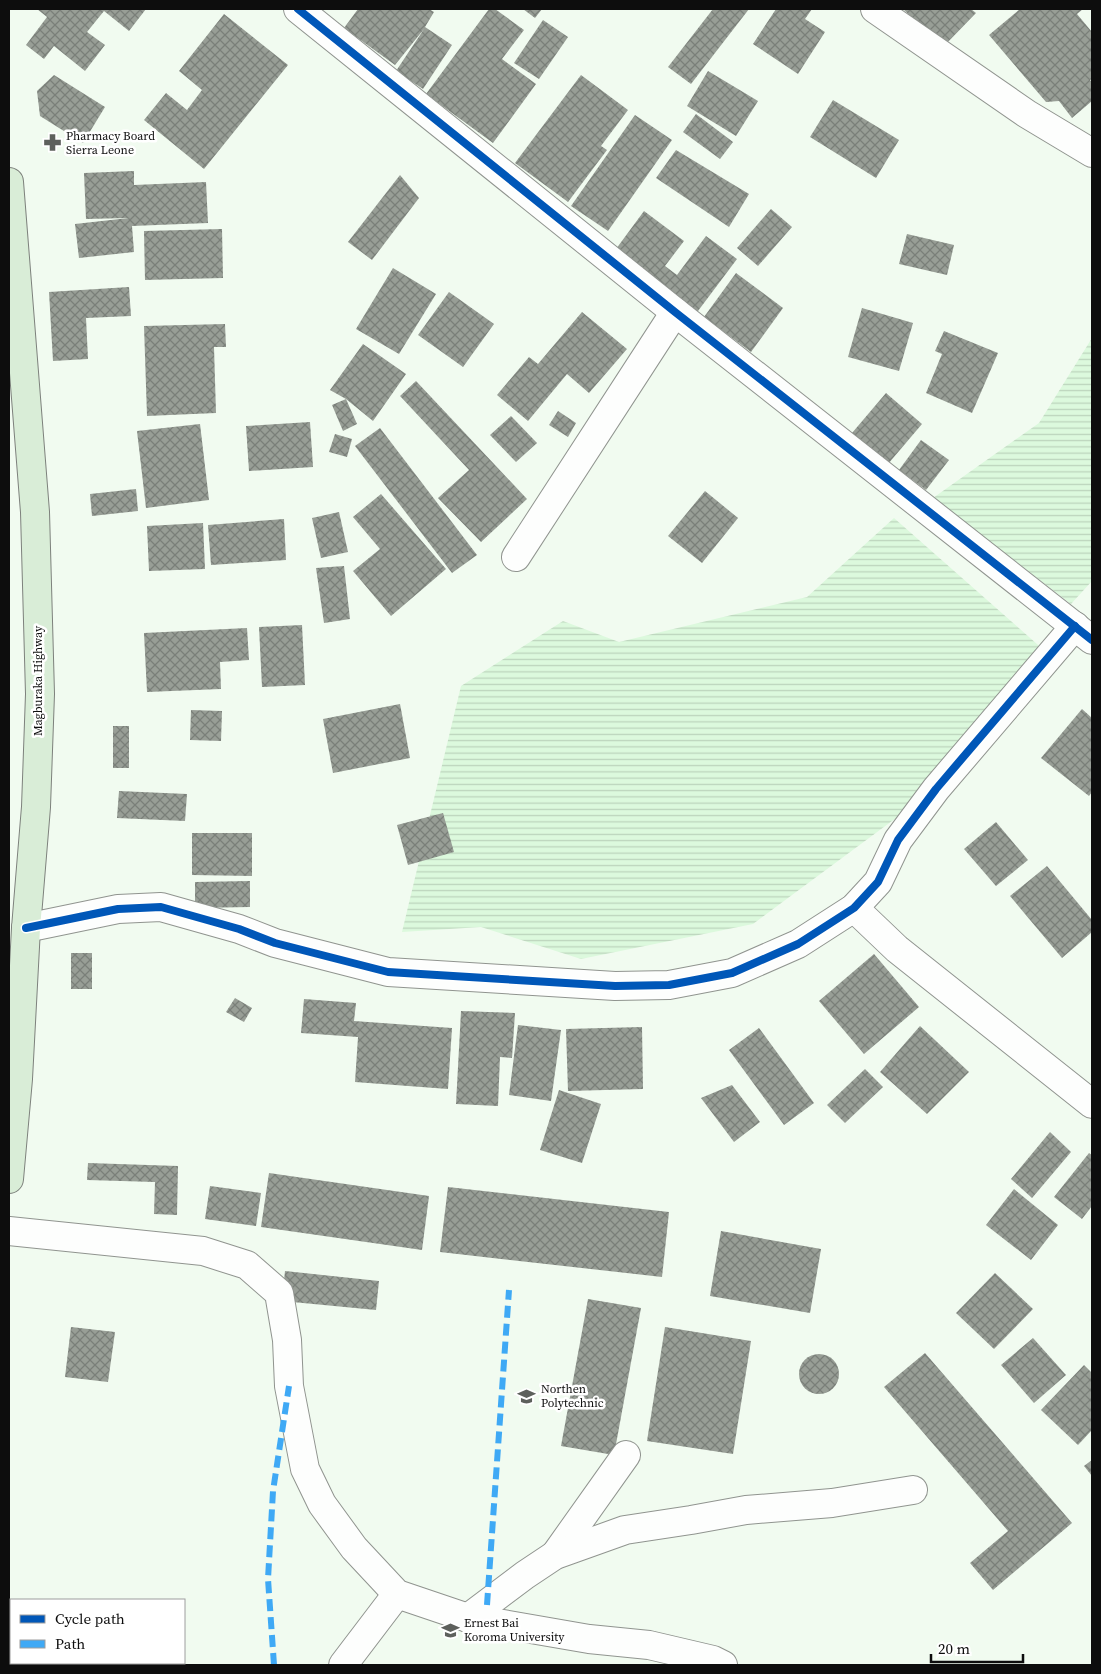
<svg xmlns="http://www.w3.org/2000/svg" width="1101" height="1674" font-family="'Source Serif 4',serif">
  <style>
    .farmland { fill: url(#farmland-rules) }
    .building { fill: url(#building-cross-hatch) }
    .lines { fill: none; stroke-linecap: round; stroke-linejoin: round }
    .minor-casing { stroke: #90948f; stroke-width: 30 }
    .major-casing { stroke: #7d817c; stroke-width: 30 }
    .minor { stroke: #fdfefd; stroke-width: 28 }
    .major { stroke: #d9edd7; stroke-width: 28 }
    .quiet { stroke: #3fa9f5; stroke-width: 6; stroke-dasharray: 12 6; stroke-linecap: butt }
    .cycleway-casing { stroke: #fff; stroke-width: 11 }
    .cycleway { stroke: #0057b8; stroke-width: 8 }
    .labels { text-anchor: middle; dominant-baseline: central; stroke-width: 5; stroke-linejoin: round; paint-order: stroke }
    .poi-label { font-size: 12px; fill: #0d0d0d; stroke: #fff; text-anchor: start }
    .street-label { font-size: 12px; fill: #0d0d0d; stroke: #fff }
  </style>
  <defs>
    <pattern id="farmland-rules" width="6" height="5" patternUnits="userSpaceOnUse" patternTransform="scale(1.25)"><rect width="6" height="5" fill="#dcf9dd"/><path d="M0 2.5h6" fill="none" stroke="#bcd4bc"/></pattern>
    <pattern id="building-cross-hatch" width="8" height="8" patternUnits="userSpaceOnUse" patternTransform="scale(1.25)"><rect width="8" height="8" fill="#989e96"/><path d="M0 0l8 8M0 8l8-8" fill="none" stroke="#7a7f79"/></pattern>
  </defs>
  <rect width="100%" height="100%" fill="#f1fbf0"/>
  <!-- farmland -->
  <g class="farmland">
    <path d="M1092,338V581L1071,604L933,498L1039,423Z"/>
    <path d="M894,518L1046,652L919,801L753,924L581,959L481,927L402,932L461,686L563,621L619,642L807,597Z"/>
  </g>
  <!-- building -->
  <g class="building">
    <path d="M37,9H146L129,31L104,11L87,32L105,45L85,71L54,46L44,59L26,45L47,17Z"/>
    <path d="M358,9H429L434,12L425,27L452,45L423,89L396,71L424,29L395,65L344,28Z"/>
    <path d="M489,9H495L524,30L502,59L536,84L493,143L426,94Z"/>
    <path d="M523,9H542L535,18Z"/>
    <path d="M713,9H749L691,84L668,67Z"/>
    <path d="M776,9H812L805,19L825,32L798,74L753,44Z"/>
    <path d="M903,9H971L976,13L943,47Z"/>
    <path d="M1020,9H1083L1077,14L1092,32V79L1090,80L1092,83V101L1072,118L1059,101L1046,102L989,35Z"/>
    <path d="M224,14L288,65L204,169L144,120L166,93L187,110L202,90L179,71Z"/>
    <path d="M543,20L568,37L539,79L514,63Z"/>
    <path d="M708,71L758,101L736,136L687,106Z"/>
    <path d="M54,75L105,107L83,143L40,116L37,91Z"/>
    <path d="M581,75L628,110L601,146L607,150L568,202L515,163Z"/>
    <path d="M833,100L899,140L876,178L810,137Z"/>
    <path d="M696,114L733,142L720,159L683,132Z"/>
    <path d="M635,115L672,140L608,231L571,206Z"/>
    <path d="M676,150L749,194L729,227L656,178Z"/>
    <path d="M134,171V185L206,182L208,223L132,226L134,252L79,258L75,224L129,218L86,219L84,173Z"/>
    <path d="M400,175L419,198L372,260L348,242Z"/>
    <path d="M771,209L792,227L758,266L737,248Z"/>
    <path d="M644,211L684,241L665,266L677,275L706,236L737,259L695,315L654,285L658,280L616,249Z"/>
    <path d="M222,229L223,278L145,280L144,231Z"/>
    <path d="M907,234L954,245L947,275L899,264Z"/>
    <path d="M393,268L436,294L399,354L356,329Z"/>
    <path d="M736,273L783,308L751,352L704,317Z"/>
    <path d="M129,287L131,316L86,318L88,359L53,361L49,292Z"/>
    <path d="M449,292L494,324L463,367L418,335Z"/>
    <path d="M862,308L913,323L899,371L848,357Z"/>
    <path d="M582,312L627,349L589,393L567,374L528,421L497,395L529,357L538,364Z"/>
    <path d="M225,324L226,347H214L216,413L147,416L144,326Z"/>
    <path d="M944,331L998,353L972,413L926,393L942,354L935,351Z"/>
    <path d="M363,344L406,374L373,421L346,399L330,390Z"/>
    <path d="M416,381L527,499L481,542L438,498L469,470L400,396Z"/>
    <path d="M886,393L922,424L888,464L852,433Z"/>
    <path d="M346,399L357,424L343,431L332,405Z"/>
    <path d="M558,411L576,423L568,437L549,425Z"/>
    <path d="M511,416L537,443L516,462L490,435Z"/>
    <path d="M310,422L313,467L249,471L246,426Z"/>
    <path d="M200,424L209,500L146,508L137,431Z"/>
    <path d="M380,428L477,555L452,573L355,446Z"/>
    <path d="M335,434L352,439L347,457L329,452Z"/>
    <path d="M921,440L949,460L926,490L899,470Z"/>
    <path d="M136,489L138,511L92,516L90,494Z"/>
    <path d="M705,491L738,518L702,563L668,536Z"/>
    <path d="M381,494L446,569L391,616L353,571L380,549L353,517Z"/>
    <path d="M339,512L348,552L321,558L312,518Z"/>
    <path d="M284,519L286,560L211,565L208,525Z"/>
    <path d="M203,523L205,569L149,571L147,526Z"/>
    <path d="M344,566L350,619L324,623L316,568Z"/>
    <path d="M302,625L305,685L262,687L259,627Z"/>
    <path d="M247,628L249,660L220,662L221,689L147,692L144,633Z"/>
    <path d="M400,704L410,758L333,773L323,719Z"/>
    <path d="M1082,709L1092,718V792L1089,796L1041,758Z"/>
    <path d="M191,710L222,711L221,741L190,740Z"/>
    <rect x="113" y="726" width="16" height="42"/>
    <path d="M119,791L187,794L185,821L117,818Z"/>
    <path d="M443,813L454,852L408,865L397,825Z"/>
    <path d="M996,822L1028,860L996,886L964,849Z"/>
    <path d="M192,833H252V876L192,875Z"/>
    <path d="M1047,866L1092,920V932L1062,958L1010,896Z"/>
    <path d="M250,881V907L195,908V882Z"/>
    <rect x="71" y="953" width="21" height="36"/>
    <path d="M874,954L919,1007L864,1054L819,1001Z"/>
    <path d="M235,998L252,1008L244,1022L226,1012Z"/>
    <path d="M304,999L356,1003L354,1021L452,1028L448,1089L355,1082L358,1037L301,1033Z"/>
    <path d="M461,1011L515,1013L512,1058L500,1057L498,1106L456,1104Z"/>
    <path d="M518,1025L561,1030L551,1101L509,1095Z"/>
    <path d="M920,1026L969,1072L927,1114L880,1072Z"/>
    <path d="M642,1027L643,1089L568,1091L566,1029Z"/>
    <path d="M759,1028L814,1103L784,1125L729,1050Z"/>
    <path d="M865,1069L883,1087L845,1123L827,1105Z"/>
    <path d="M732,1085L760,1122L734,1142L701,1098Z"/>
    <path d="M559,1090L601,1104L582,1163L540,1150Z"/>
    <path d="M1050,1132L1071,1152L1032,1198L1011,1179Z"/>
    <path d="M1089,1153L1092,1155V1206L1082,1219L1054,1197Z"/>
    <path d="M88,1163L178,1166L177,1215L154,1214L155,1182L87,1180Z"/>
    <path d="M269,1173L429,1196L422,1250L261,1227Z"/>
    <path d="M210,1186L261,1193L256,1226L205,1219Z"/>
    <path d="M448,1187L669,1212L662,1277L440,1252Z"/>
    <path d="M1014,1189L1058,1225L1031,1260L986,1225Z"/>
    <path d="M721,1231L821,1249L810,1313L710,1296Z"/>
    <path d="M285,1271L379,1281L376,1310L282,1301Z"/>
    <path d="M995,1273L1033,1309L994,1349L956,1313Z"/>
    <path d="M588,1299L641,1308L614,1455L561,1446Z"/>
    <path d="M71,1327L115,1332L108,1382L65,1377Z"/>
    <path d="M665,1327L751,1341L733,1454L647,1441Z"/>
    <path d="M1033,1338L1066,1375L1034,1403L1001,1365Z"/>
    <path d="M925,1353L1072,1523L993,1590L970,1563L1008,1531L884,1387Z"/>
    <circle cx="819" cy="1374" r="20"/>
    <path d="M1084,1365L1092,1373V1430L1078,1445L1041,1410Z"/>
    <path d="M1092,1460V1476L1084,1466Z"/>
  </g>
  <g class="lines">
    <defs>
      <g id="minor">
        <path d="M298,9L675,312L1092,640"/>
        <path d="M875,9L1027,114L1092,153"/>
        <path d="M516,557L675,312"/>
        <path d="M854,908L897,949L1092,1104"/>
        <path d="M26,928L118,909L161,907L239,929L275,943L388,972L615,986L669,985L732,973L798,944L854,908L878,882L898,840L936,789L1075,626"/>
        <path d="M9,1231L203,1251L247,1265L279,1293L287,1340L289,1386L305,1469L322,1504L354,1548L397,1594L468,1618L589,1639L649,1645L713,1660L723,1665"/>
        <path d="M555,1555L626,1455"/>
        <path d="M468,1618L525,1575L555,1555L625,1530L691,1520L746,1510L832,1503L913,1490"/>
        <path d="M343,1665L397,1594"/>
      </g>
      <path id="major" d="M9,182L35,512L40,694L36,807L26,928L18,1079L9,1179"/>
    </defs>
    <!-- minor casing -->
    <use href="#minor" class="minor-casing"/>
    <!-- major casing -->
    <use href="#major" class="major-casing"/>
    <!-- minor -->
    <use href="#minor" class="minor"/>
    <!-- major -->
    <use href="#major" class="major"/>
    <!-- quiet -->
    <g class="quiet">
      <path d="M487,1605L509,1290"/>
      <path d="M274,1665L268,1579L273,1491L289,1386"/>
    </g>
    <defs>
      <g id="cycleway">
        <path d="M298,9L675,312L1092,640"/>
        <path d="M26,928L118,909L161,907L239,929L275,943L388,972L615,986L669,985L732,973L798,944L854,908L878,882L898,840L936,789L1075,626"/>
      </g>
    </defs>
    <!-- cycleway casing -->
    <use href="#cycleway" class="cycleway-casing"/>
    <!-- cycleway -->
    <use href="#cycleway" class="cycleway"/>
  </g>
  <!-- icons -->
  <defs>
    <symbol id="pharmacy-bare" viewBox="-9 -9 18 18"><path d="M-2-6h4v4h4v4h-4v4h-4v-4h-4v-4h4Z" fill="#5d605c" stroke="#fff" stroke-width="2.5" paint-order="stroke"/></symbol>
    <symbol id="school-bare" viewBox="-9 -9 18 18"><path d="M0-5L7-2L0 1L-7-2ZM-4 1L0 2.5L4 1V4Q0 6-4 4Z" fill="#5d605c" stroke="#fff" stroke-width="2.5" paint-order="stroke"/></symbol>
    <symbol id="university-bare" viewBox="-9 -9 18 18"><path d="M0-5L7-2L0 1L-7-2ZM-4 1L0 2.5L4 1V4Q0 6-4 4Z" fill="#5d605c" stroke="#fff" stroke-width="2.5" paint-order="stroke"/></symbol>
  </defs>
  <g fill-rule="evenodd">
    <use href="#pharmacy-bare" x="40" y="130" width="25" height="25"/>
    <use href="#school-bare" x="514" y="1384" width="25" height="25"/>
    <use href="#university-bare" x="438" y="1618" width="25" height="25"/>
  </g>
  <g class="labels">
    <!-- poi labels -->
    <g class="poi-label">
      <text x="66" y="136">Pharmacy Board<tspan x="66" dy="14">Sierra Leone</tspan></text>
      <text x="541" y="1389">Northen<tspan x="541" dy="14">Polytechnic</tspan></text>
      <text x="464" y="1623">Ernest Bai<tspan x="464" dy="14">Koroma University</tspan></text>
    </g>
    <!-- street labels -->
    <g class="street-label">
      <text transform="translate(38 681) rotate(-90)">Magburaka Highway</text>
    </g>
  </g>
  <!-- border -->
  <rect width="1101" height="1674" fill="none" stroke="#0d0d0d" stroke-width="20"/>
  <!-- legend -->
  <rect x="10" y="1599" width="175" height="65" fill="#ffffff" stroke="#9e9e9e"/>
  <rect x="20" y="1615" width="25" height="8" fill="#0057b8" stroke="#9e9e9e"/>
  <text x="55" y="1624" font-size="15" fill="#0d0d0d">Cycle path</text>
  <rect x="20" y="1640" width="25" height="8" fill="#3fa9f5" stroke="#9e9e9e"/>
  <text x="55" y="1649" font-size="15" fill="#0d0d0d">Path</text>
  <!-- scale -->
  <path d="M931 1654v8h92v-8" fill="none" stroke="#0d0d0d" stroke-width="2.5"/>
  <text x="938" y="1654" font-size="15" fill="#0d0d0d" stroke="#ffffff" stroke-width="4" paint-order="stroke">20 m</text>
</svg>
